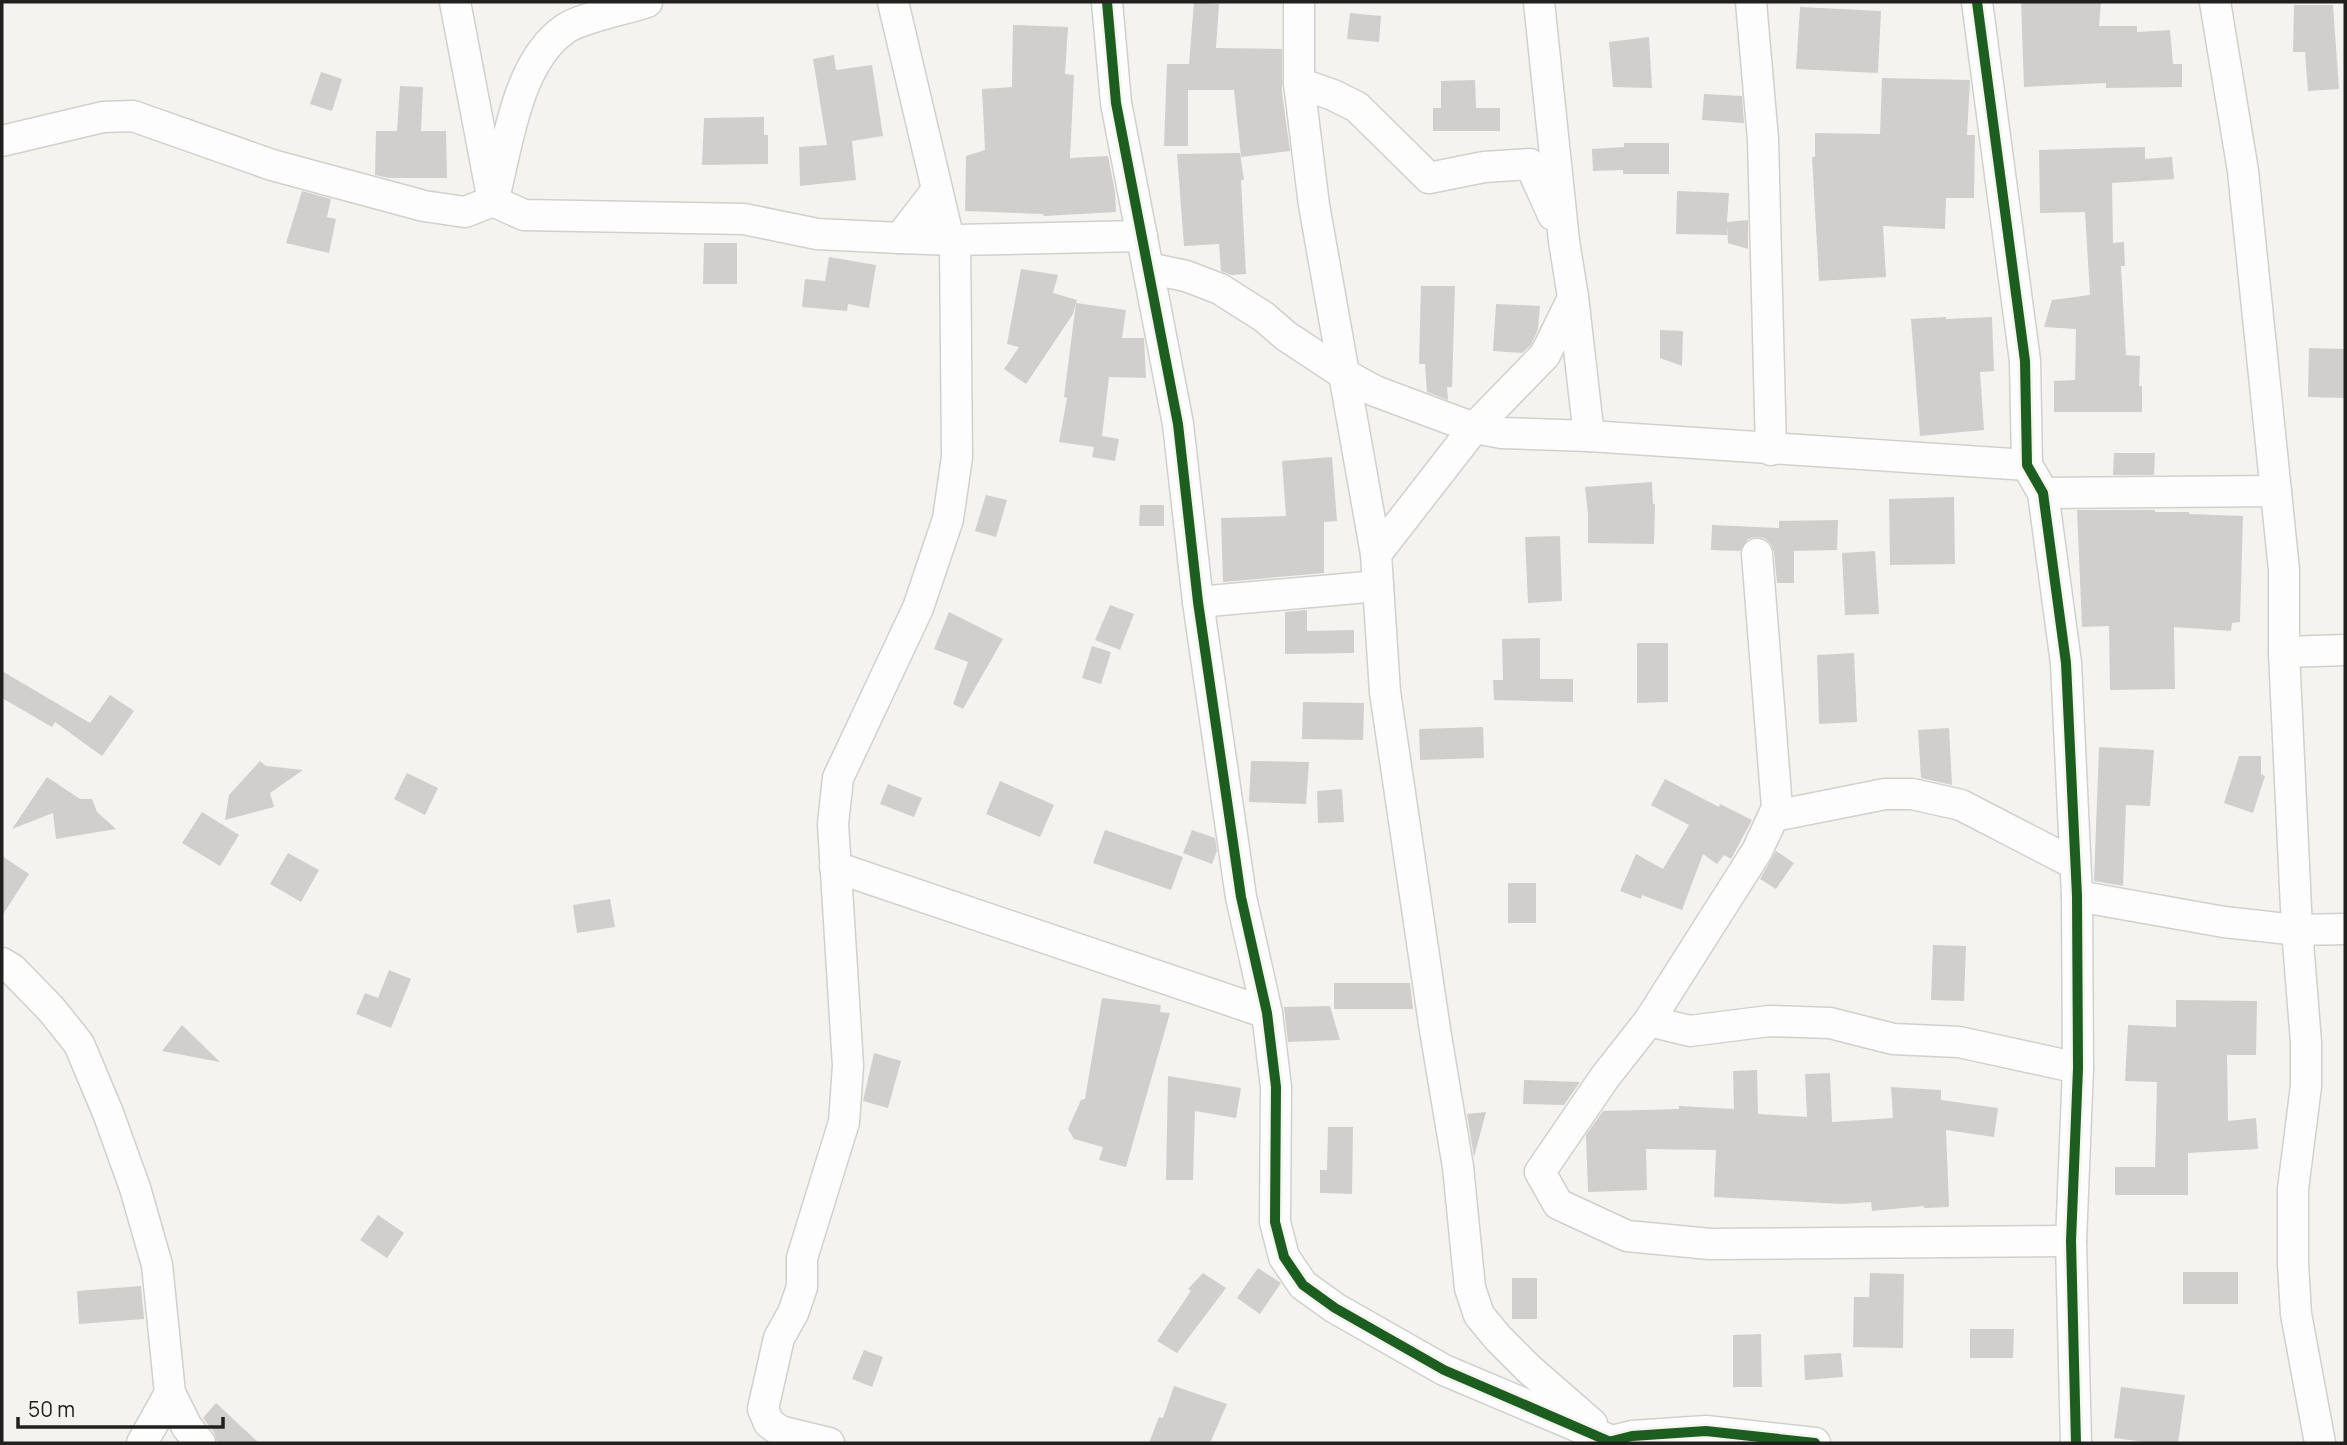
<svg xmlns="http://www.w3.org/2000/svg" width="2347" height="1445" font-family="Manrope,sans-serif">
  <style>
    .building { fill: #d0cfcd }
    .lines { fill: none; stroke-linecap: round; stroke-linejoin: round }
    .minor-casing { stroke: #d0d0cd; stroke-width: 33 }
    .minor { stroke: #fdfdfd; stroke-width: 30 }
    .cycleway-casing { stroke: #f5f4ef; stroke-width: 15 }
    .cycleway { stroke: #1b5e20; stroke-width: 10 }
  </style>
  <rect width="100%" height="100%" fill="#f4f3f0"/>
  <!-- building -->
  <g class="building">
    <path d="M1194,2L1219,4L1216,48L1282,49V93L1290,151L1241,157L1234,90H1188V146H1164L1167,64H1189Z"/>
    <path d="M2021,2H2101L2099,26H2137V32L2170,30L2173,64H2182V87L2106,88V83L2024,87Z"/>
    <path d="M2294,5H2333L2339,89L2308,91L2305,52H2293Z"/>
    <path d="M1800,7L1881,11L1878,73L1796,69Z"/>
    <path d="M1350,13L1381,16L1379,42L1347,39Z"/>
    <path d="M1013,25L1068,27L1065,74L1074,75L1070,158L1108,156L1115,192L1116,212L1044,216L1043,214L965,211L966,156L985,150L982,89L1012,87Z"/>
    <path d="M1649,37L1652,88L1613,87L1609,42Z"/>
    <path d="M834,55L836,70L872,65L883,136L852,141L856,180L800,186L799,147L827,145L813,59Z"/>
    <path d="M321,72L342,79L332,111L310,104Z"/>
    <path d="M1882,78L1970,80L1967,135H1975L1974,198H1946L1945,229L1883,226L1886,277L1819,281L1812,157H1815V133L1880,134Z"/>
    <path d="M1475,80L1476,108H1500V131H1433V108H1441V81Z"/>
    <path d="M400,86L423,87L421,131H446L447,178H389L375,175L376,131H397Z"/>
    <path d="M1704,94L1742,96L1744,123L1702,120Z"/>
    <path d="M764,117V135H768V164L702,165L704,118Z"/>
    <path d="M1624,143H1669V174H1623V170L1593,171L1592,149L1624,147Z"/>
    <path d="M2145,147V159L2172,157L2174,179L2112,183L2113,243L2124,242L2125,266H2121L2126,355L2140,356L2139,386H2142V412H2054V381L2075,380L2076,329L2044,327L2052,300L2090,295L2085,212L2040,213L2039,150Z"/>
    <path d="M1240,153L1244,180H1241L1246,274L1231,275L1221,271L1219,244L1184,246L1177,154Z"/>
    <path d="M302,191L331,199L327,217L336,219L329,253L286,243Z"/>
    <path d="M1677,191L1729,193L1727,222L1748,220V249L1728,243L1727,226V235L1676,234Z"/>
    <path d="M704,243H737V284H703Z"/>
    <path d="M829,257L876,265L869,308L848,304L847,311L802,307L805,279L825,281Z"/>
    <path d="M1021,269L1058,275L1053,293L1077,300L1073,314L1026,384L1004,369L1019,347L1007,344Z"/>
    <path d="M1421,286H1455L1452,387H1447L1448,400L1427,392L1425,364H1419Z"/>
    <path d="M1076,303L1126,310L1122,338H1144L1146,378L1109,377L1102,436L1119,439L1115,461L1092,457L1094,447L1059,442L1067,398L1064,397Z"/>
    <path d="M1496,304L1540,306L1538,329L1531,345L1522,353L1493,351Z"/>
    <path d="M1946,317V319L1992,317L1994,371L1980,372L1984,430L1920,436L1911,319Z"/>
    <path d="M1660,330L1683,331L1682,366L1660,358Z"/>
    <path d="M2309,348L2345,349V398L2308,397Z"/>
    <path d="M2114,453H2155L2154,475H2113Z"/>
    <path d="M1332,457L1337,521L1324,522V573L1223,582L1221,518L1286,516L1282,461Z"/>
    <path d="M1652,482L1653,504H1655L1654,544L1588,543V514L1585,487Z"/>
    <path d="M986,495L1007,500L996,537L975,531Z"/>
    <path d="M1954,497L1955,564L1890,565L1889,499Z"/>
    <path d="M1140,505H1164V526H1139Z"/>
    <path d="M2077,510H2155V512H2189V514L2243,516L2240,622L2232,623L2231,631L2174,627L2175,689L2110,690L2109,626L2082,627Z"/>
    <path d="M1838,520L1837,550L1794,551V583H1777L1774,552L1771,544L1764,538L1755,537L1748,539L1740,551L1711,550L1712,525L1779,528V521Z"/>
    <path d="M1560,536L1562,601L1528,603L1525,537Z"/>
    <path d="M1875,551L1879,614L1845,615L1842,553Z"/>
    <path d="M1110,605L1134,614L1120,650L1095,640Z"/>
    <path d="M1307,610V631L1354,630V653L1285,654V612Z"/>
    <path d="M949,612L1003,639L963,709L953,704L968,662L934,649Z"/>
    <path d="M1540,638V679H1573V702L1494,700L1493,680H1503L1502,639Z"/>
    <path d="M1637,643H1668V702L1637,703Z"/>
    <path d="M1092,646L1111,652L1101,684L1082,678Z"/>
    <path d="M1854,653L1857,722L1819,724L1817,655Z"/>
    <path d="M2,671L90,723L110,695L134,711L102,756L55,722L52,727L2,698Z"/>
    <path d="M1303,702L1364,703L1363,740L1302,739Z"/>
    <path d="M1483,727L1484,758L1420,760L1419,729Z"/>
    <path d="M1949,728L1952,785L1921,778L1918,730Z"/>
    <path d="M2099,747L2154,750L2150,806L2126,805L2123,886L2094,881Z"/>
    <path d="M2239,756H2261V774L2265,776L2253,813L2224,803Z"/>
    <path d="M260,761L266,766L303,770L270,793L274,807L225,820L229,795Z"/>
    <path d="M1251,761L1309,762L1306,804L1249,802Z"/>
    <path d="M407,773L438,788L425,815L394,799Z"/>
    <path d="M47,777L80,799H92L97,812L116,829L56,839L53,813L12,829Z"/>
    <path d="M1665,779L1719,807L1720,804L1752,820L1731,859L1724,855L1717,864L1703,854L1682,910L1642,895L1641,899L1620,891L1636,854L1663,869L1689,825L1651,805Z"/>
    <path d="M1000,781L1054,805L1040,837L986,814Z"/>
    <path d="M888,784L922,798L914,817L880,804Z"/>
    <path d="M1342,789L1344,822L1318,823L1317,791Z"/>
    <path d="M202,812L239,835L220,866L182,843Z"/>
    <path d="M1105,830L1183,857L1171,890L1093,863Z"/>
    <path d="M1192,830L1215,838L1217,851L1212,864L1183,853Z"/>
    <path d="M1776,851L1794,863L1776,889L1760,879Z"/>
    <path d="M288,853L319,870L301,902L270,884Z"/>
    <path d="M2,856L29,874L2,916Z"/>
    <rect x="1508" y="883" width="28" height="40"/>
    <path d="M610,899L615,927L577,933L573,905Z"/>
    <path d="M1933,945L1966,946L1964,1001L1931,1000Z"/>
    <path d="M389,970L411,979L391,1028L356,1014L365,993L378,998Z"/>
    <path d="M1334,983H1410L1413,1009H1334Z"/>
    <path d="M1102,998L1161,1005L1160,1012L1170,1013L1126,1167L1099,1160L1103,1147L1074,1139L1068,1129L1081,1100L1085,1099Z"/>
    <path d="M2176,1000L2257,1001L2256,1055H2227L2228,1121L2256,1118L2258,1149L2188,1153V1195H2115V1167H2155L2157,1082L2125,1081L2128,1025L2176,1027Z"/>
    <path d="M1330,1006L1340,1040L1288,1042L1284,1007Z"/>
    <path d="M182,1025L220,1062L162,1051Z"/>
    <path d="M874,1053L901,1061L888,1108L863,1101Z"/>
    <path d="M1757,1070L1758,1114L1807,1117L1805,1074L1830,1073L1832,1122L1893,1118L1891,1087L1941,1090V1100L1998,1108L1994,1137L1946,1130L1949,1207L1924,1208V1206L1872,1211L1871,1202L1843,1204L1714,1197L1716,1150L1646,1149L1647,1190L1588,1192L1586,1135L1603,1111L1679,1109V1106L1734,1109L1733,1071Z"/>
    <path d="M1168,1076L1241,1088L1236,1118L1195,1111L1193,1180H1166Z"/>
    <path d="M1524,1080L1580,1082L1564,1105L1523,1104Z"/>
    <path d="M1486,1112L1474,1157L1467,1114Z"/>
    <path d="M1328,1127H1353L1352,1194L1320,1193V1170H1327Z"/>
    <path d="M378,1215L404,1233L387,1258L360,1240Z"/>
    <path d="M1258,1268L1281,1283L1260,1314L1237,1298Z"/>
    <rect x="2183" y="1272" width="55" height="32"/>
    <path d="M1203,1273L1226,1288L1177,1353L1157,1341L1191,1291L1188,1289Z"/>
    <path d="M1870,1273L1904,1274L1903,1348L1853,1347L1854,1297H1869Z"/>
    <rect x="1512" y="1278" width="25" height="41"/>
    <path d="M141,1286L144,1319L79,1324L77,1291Z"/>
    <path d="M1970,1329H2014L2013,1358H1970Z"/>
    <path d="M1761,1334L1762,1387H1733V1335Z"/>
    <path d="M864,1350L883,1357L872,1387L852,1379Z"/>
    <path d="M1841,1353L1843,1377L1805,1380L1804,1355Z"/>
    <path d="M1174,1386L1227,1404L1210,1443H1149L1159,1417L1163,1418Z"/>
    <path d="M2121,1387L2185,1395L2178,1443H2153L2114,1438Z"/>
    <path d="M216,1403L259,1443L217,1442L214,1432L203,1418Z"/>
  </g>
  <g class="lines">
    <defs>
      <g id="minor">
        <path d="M455,2L493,201L524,215L744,219L817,234L900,238L955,240L1142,236"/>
        <path d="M893,2L949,240"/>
        <path d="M1107,2L1116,103L1178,424L1198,602L1241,897L1267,1013L1276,1087L1275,1222L1284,1257L1303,1285L1335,1308L1444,1370L1612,1441L1632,1436L1706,1431L1815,1443"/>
        <path d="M1299,2V83L1314,205L1376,554L1385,692L1435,1030L1458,1167L1470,1288L1479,1315L1498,1338L1529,1369L1592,1424"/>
        <path d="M1539,2L1564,241L1573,297L1589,436"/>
        <path d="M1751,2L1763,139L1771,450"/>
        <path d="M1977,2L2025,361L2027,465L2043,493L2066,663L2077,896L2078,1068L2071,1241L2076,1443"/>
        <path d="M2215,2L2243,171L2284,570V652L2297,930L2306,1042V1086L2293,1189V1264L2296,1314L2320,1443"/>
        <path d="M1299,83L1333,95L1357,107L1429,178L1484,167L1530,164L1553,215"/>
        <path d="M2,141L103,117L133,116L272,165L424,206L465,212L493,201"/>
        <path d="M495,194C508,142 518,61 565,29C580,18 627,9 647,2"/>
        <path d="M900,238L937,190"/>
        <path d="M1148,268L1186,276L1220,289L1264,317L1286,336L1342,373L1375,391L1474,428L1502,433L1589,436L2027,465"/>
        <path d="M2043,493L2276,491"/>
        <path d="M1376,554L1474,428L1545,355L1573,298"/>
        <path d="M1757,554L1777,808L1757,851L1649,1021L1605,1077L1540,1172L1558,1204L1627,1236L1710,1244L2071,1241"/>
        <path d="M1198,602L1378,586"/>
        <path d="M2284,652L2345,650"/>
        <path d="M1774,816L1885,794H1912L1961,805L2075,864"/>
        <path d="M835,867L1267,1013"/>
        <path d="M2077,896L2224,922L2297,930L2345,929"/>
        <path d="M2,963L12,969L51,1009L79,1044L108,1113L135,1188L157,1265L170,1393L187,1427L200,1443"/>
        <path d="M1649,1021L1690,1031L1769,1021L1830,1023L1893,1039L1959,1042L2078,1068"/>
        <path d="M142,1443L170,1393"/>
        <path d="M829,1443L780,1431L769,1423L763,1409L779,1338L793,1313L802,1287V1258L844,1122L848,1066L833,824L838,778L918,608L948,519L957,457L955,240"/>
      </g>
    </defs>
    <!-- minor casing -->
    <use href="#minor" class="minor-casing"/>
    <!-- minor -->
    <use href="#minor" class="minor"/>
    <defs>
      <g id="cycleway">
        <path d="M1107,2L1116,103L1178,424L1198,602L1241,897L1267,1013L1276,1087L1275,1222L1284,1257L1303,1285L1335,1308L1444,1370L1613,1443"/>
        <path d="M1977,2L2025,361L2027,465L2043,493L2066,663L2077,896L2078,1068L2071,1241L2076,1443"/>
        <path d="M1612,1441L1632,1436L1706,1431L1815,1443"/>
      </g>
    </defs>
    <!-- cycleway casing -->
    <use href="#cycleway" class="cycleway-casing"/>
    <!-- cycleway -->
    <use href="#cycleway" class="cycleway"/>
  </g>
  <!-- border -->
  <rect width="2347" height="1445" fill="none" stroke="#21201e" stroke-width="7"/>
  <!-- scale -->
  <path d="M18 1417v10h205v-10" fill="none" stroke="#21201e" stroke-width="3.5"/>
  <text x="28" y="1417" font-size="21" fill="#21201e" stroke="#f5f4ef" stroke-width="5" paint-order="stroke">50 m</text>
</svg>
